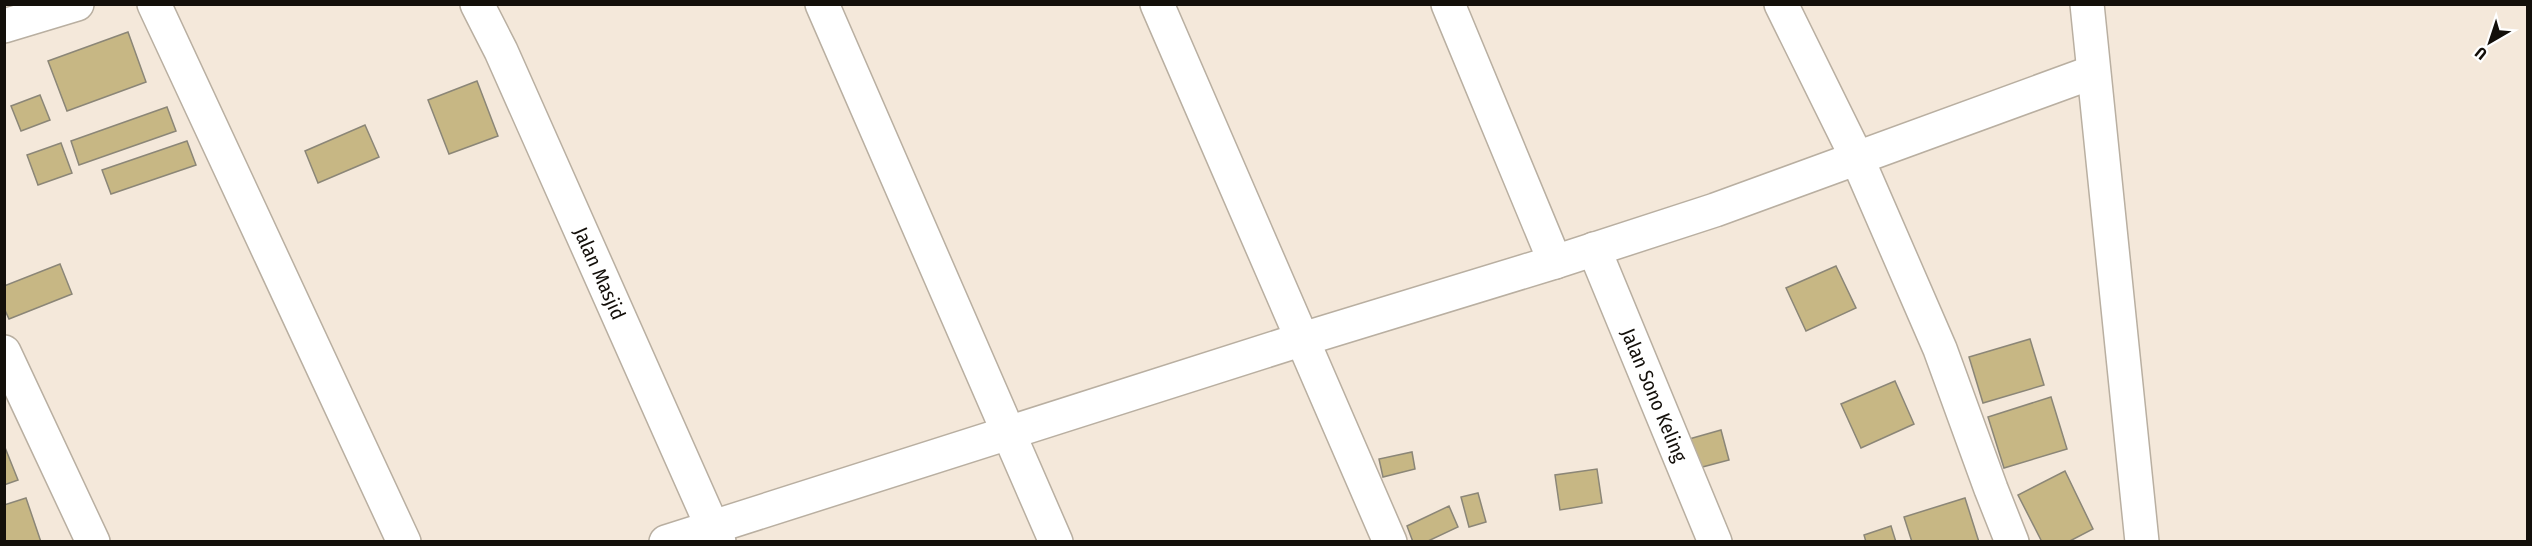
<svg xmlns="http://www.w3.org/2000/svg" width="2532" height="546" font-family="'Fira Sans Condensed',sans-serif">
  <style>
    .building { fill: #c7b784; stroke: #8b8677; stroke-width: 1.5 }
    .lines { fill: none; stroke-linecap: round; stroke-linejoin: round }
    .street-casing { stroke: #b9afa1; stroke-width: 36 }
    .street { stroke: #fff; stroke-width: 33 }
    .labels { text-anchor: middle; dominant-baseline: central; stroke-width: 4.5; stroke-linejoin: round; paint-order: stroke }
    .street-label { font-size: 20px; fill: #130f0a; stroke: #fff }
  </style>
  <rect width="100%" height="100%" fill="#f4e8da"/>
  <!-- building -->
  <g class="building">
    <path d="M128,32L146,82L67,111L48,61Z"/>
    <path d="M477,81L498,136L449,154L428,100Z"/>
    <path d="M40,95L50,120L21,131L11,106Z"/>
    <path d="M167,107L176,131L79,165L71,141Z"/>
    <path d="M365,125L379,157L318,183L305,151Z"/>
    <path d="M187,141L196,165L111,194L102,170Z"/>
    <path d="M61,143L72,173L38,185L27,155Z"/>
    <path d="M60,264L72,294L9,319L4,308V286Z"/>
    <path d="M1836,266L1856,308L1806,331L1786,288Z"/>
    <path d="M2030,339L2044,385L1983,403L1969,357Z"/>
    <path d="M1895,381L1914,424L1861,448L1841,404Z"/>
    <path d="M2051,397L2067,449L2004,468L1988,417Z"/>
    <path d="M1721,430L1729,460L1691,470L1682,441Z"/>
    <path d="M4,445L18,480L4,485Z"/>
    <path d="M1412,452L1415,469L1383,477L1379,459Z"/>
    <path d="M1597,469L1602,503L1560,510L1555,475Z"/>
    <path d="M2065,471L2093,529L2068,542H2042L2018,495Z"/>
    <path d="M1478,493L1486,522L1469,527L1461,497Z"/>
    <path d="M26,498L41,542H4V505Z"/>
    <path d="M1965,498L1979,542H1912L1904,517Z"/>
    <path d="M1449,506L1458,527L1426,542H1413L1407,526Z"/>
    <path d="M1891,526L1896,542H1866L1864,535Z"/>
  </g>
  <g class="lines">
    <defs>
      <g id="street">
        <path d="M154,4L404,542"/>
        <path id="s1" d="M477,4L501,51L719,542"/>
        <path d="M822,4L1056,542"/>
        <path d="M1157,4L1390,542"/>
        <path d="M1448,4L1555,262"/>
        <path d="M1781,4L1857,158L1940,349L1991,489L2012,542"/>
        <path d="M2087,4L2142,542"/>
        <path d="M4,26L77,4"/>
        <path id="s2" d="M1594,249L1715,542"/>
        <path d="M4,352L93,542"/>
        <path d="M666,542L1303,339L1555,262L1715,210L2093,72"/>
      </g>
    </defs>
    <!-- street casing -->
    <use href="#street" class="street-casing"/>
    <!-- street -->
    <use href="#street" class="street"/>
  </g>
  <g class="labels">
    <!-- street labels -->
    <g class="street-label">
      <text stroke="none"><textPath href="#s1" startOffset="296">Jalan Masjid</textPath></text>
      <text stroke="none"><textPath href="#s2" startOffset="158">Jalan Sono Keling</textPath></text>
    </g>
  </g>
  <!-- border -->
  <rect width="2532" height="546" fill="none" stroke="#130f0a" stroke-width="12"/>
  <!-- north arrow -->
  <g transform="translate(2490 42) rotate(219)" stroke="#ffffff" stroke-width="4.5" paint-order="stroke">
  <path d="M0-4.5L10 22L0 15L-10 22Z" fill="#130f0a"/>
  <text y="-9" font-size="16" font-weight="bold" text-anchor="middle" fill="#130f0a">U</text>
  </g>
</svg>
